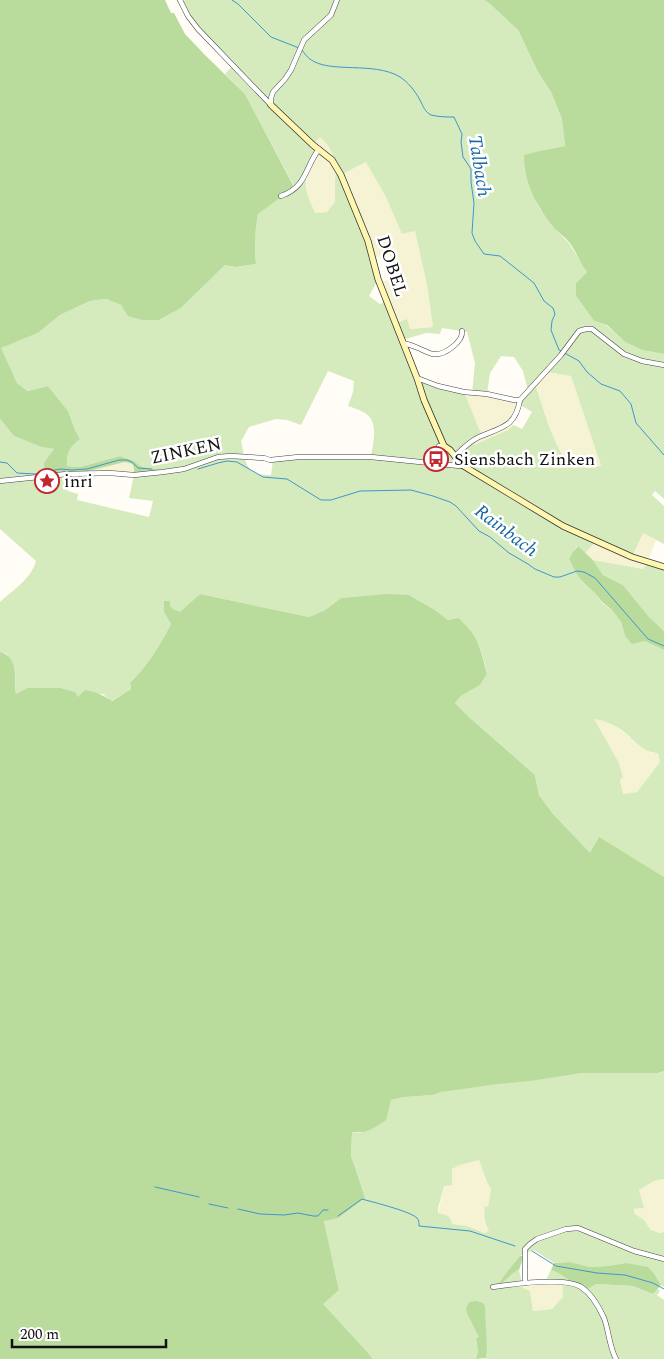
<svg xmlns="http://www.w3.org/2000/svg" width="664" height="1359" font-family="Spectral,serif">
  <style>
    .farmland { fill: #f6f3d4 }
    .green { fill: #d5ebbd; fill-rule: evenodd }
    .forest { fill: #b9dc9c }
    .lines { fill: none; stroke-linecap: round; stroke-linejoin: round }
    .stream { stroke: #3f96cf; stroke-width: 1 }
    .street-casing { stroke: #444; stroke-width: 5.5 }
    .secondary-casing { stroke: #333; stroke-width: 7 }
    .street { stroke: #fff; stroke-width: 4.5 }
    .secondary { stroke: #fff6b0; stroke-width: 5.5 }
    .labels { text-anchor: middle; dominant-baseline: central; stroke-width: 5; stroke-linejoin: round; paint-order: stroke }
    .street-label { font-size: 18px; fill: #111; stroke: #fff }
    .poi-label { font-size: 18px; fill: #111; stroke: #fff; text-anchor: start }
    .water-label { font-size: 19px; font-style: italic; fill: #1768a6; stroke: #fff }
  </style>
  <rect width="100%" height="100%" fill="#fffdf5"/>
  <!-- farmland -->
  <g class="farmland">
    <path d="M320,136L327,144L333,155L329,158L336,167L335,181V202L328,212L315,213L307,194L306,170L309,160L318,147L314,143Z"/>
    <path d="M367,162L386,197L415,231L427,285L433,327L410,329L396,323L381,282L396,278L390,255L376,257L361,213L343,174Z"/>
    <path d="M546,372L571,376L601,466L582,464L570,460L564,457L557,448L535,384Z"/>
    <path d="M464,392L520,400L510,422L514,425L508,430L475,446L471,441Z"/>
    <path d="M125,462L131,464L134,468V475L89,473V471Z"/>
    <path d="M642,532L656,540L645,569L593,560L585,553L596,541Z"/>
    <path d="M593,718L606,722L617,727L640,746L653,753H658L660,762L637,792L623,794L620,780L623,779Z"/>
    <path d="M479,1160L487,1182L491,1188L488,1207H485L484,1218L485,1224L489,1230L486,1233L467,1226L452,1224L438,1213L444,1185L452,1184V1169L460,1165Z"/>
    <path d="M664,1179V1232L660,1233L651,1230L644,1220L634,1213V1209H640L639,1190L654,1181Z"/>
    <path d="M526,1280L562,1281L563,1297L552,1309L533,1311L530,1291L523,1288L521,1281Z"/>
  </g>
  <!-- green -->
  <g class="green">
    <path d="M185,0H484L490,4L518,30L538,72L551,92L562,119L565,146L539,151L524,155L535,199L539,208L556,230L569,243L587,272L576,283V296L594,321L606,325L625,342L642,350L664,354V499L655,491L652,495L664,506V544L643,533L632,557L596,541L585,553L577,546L569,559L577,575L585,584L596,594L602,603L612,610L621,622L625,636L644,641L664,650V877L599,838L590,854L553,814L539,795L535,775L469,717L455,703L461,696L480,685L487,674C485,662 481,648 475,637C472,631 464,624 459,618L448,620L435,610L409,595L341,598L325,610L309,617L200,594L180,613L173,609L164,601V612L171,624C159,647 148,665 130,683L131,689L111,701L103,694L77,697L75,692L61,688H27L16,694L15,671L7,654L0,652V602C13,590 31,579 36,561L0,529V419L14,436L41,447L54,449L45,463L60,474L68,491L78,494L77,500L149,517L153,501L129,498L134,475L157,469L146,468L139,466L134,461L120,456L80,467L67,466C67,452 69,448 80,439L75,430L68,411L48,386L26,391L17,383L0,348L38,333L60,315L90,301L106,299L121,305L142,320H159L181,308L225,265L236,267L256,264C254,246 255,230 258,214L281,196L295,188L245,94L225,74L235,63C216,44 194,26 183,1ZM320,137L327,144L333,155L329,158L336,167L335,181V202L327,212L315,213C313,207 309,200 307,193C304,176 307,161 318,147L314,143ZM366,162L386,197L402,234L415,231L427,285L433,327L410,329L407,319L397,323L381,282L376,257L361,213L343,174ZM378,280L386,301L380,304L369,296ZM442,328L467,332L475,363L472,393L487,394L490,373L501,356L514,357L523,371L528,391L519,404L532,412L522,429L514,425L508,430L474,445L472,441L482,436L464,392L417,378L402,340L426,333L440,334ZM328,371L354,381L353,392L348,406C353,408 358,409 363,412C380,420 373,442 371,457L273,460L271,475C245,476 246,463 241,441L249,427L276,419L287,420L301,425ZM546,372L571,376L601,466C589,465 573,465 564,456C555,449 540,398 535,384ZM594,719C602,720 610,723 617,727C631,735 640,752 658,753L660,762L637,792L623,794L620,780L623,778L619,763Z"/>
    <path d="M593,560L644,569L646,564L664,570V631L649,617L623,585L603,575Z"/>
    <path d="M664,1071V1179L654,1181L639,1190L644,1208L634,1209V1213L644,1220L651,1230L660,1233L664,1232V1286L663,1287L661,1285L655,1275L626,1263L608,1266L590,1267L570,1262L554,1263L534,1250L520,1256L503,1283L514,1272L519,1270L523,1288L530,1291L533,1311L552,1309L563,1297L562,1281L546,1280L551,1270L557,1271L571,1281L583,1285L596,1284L633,1286L653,1294L657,1289L660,1291L657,1295L664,1300V1359H484L486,1358L487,1352L476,1331L479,1337L476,1338L478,1351L476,1359H373L369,1354L322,1304L339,1290L324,1221L353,1164L351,1156L352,1132L360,1133L391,1100L405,1097L434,1095L441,1092L457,1089L582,1073H658ZM479,1160L487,1182L491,1189L488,1207L485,1206C484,1215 483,1222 489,1230L485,1233L467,1226L452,1224C451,1215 446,1215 438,1213V1208L444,1186L452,1185V1169L460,1165Z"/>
  </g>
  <!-- forest -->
  <g class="forest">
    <path d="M0,0H165L171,13H174L185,34L205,55L245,94L295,189L281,197L258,214C255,231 254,247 256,264L236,267L225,265L181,308L159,320H142L128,316L121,305L106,299L90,301L60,315L38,333L1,348L17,383L27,391L48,386L68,411L75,430L80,439C69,448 67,452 67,466L80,467L120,456L134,461L140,466L146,468L157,469L163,472L134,475V468L132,464L125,462L89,471V473L45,476L44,463L54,449L41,447L14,436L0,419Z"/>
    <path d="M484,0H664V354L642,350L625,342L607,325L594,321L576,296V283L587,272C580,263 576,251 569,242C565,237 559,233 555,229C537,207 524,184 524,155L539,151L565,146L562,119L551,92L538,72L518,30L490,4Z"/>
    <path d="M578,546L593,560L603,575L623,585L649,617L664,631V650L644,641L632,644L625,636L621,622L612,610L602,602L596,594L585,584L577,575L569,559L573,552Z"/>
    <path d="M200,594L309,617L325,610L341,598L388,594L409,595L435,610L448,620L459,618C464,624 472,631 475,637C481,648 484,662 487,674L480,685L461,696L455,703L469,717L535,775L539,795L553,814L590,853L599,837L664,877V1071L658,1073H582L530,1081L498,1084L441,1092L434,1095L405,1097L391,1100L386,1120C372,1129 369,1133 352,1132L351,1156L365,1198L338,1218L324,1221L339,1290L323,1304L369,1354L373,1359H0V652C19,657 14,678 16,694L27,688H61L75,692L78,697L85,690C96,692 103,695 112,701L131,689L130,683C148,665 159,647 171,624L164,612V601H170V606L173,609L180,612Z"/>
    <path d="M520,1256H522L523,1258L519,1270C511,1272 507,1282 499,1284L504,1276Z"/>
    <path d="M570,1262L590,1267L608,1266L626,1263L648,1267L655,1275L661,1285L653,1294L633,1286L596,1284L587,1289C581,1285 575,1283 569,1280C563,1276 558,1272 551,1270L554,1263Z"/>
    <path d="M476,1301L483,1303L485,1306L487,1352L486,1358L476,1359L478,1351L476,1338L479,1337L467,1313L466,1309L469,1302Z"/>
  </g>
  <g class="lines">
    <!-- stream -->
    <g class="stream">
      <path d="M232,0L238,4L271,37L299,48"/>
      <path d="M302,50C304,53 307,57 310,59C329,74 374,61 400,77C408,82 415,91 420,100C423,106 425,112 431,115C439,117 447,117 454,117L462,134L461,142L463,157L471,169V182L474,203L472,233L475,241L484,254L500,256L534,283L544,301L553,308L555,314L552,321L551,330L559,350L579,361L587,372L601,384L620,391L631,404L636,423L664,455"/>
      <path d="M0,462L7,463L17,473L36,474L60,469L72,470L87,469L119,460H127L132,462L138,468L152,469"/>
      <path d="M198,469L218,463L227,461L237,462L263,477L287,479L321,500H331L360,491L411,490L433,496L450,502L456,506L479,531L490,537L509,553L528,564L535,569L554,577H560L577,571L584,572L595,578L648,639L664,646"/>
      <path d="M155,1187L199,1197"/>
      <path d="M209,1204L228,1208"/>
      <path d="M238,1209L260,1214L284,1215L298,1213L313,1216H318L323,1210H328"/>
      <path d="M338,1216L362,1199C372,1202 410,1211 417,1218C419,1220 419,1223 419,1226L470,1231L515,1246"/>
      <path d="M532,1251L556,1266L597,1273L625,1275L653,1283L664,1289"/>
    </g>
    <defs>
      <g id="street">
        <path d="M180,0L188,16L198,29L271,105"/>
        <path d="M271,105V98L273,92L285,79L291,70L304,40L331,15L337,0"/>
        <path d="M281,196C307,187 305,167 319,149"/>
        <path d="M403,343C408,344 413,346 418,348C423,350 428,353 433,354C444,356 463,342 462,331"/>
        <path d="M417,378L438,386L464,392L487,394L514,400H520"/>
        <path d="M455,456C462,449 470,441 479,437C501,427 515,428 520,400L561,355L579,331L586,329H592L624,354L642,361L664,365"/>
        <path d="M437,463L435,452L439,446H444"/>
        <path d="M0,481L67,474L110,473L134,475L163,472L184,469L218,457L231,456L264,458L270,460L298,457H371L460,466L462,465"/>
        <path d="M525,1283V1249L530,1244L537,1239L566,1229L578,1228L634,1251L664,1259"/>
        <path d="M493,1287C513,1284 565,1277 581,1287C592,1294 599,1307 604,1318C609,1331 609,1346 616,1359"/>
      </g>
      <path id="secondary" d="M271,105L313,145L332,160L341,175L368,241L378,279L417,378L424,400L444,446L450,450L462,465L563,526L632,557L664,567"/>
    </defs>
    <!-- street casing -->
    <use href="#street" class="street-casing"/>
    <!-- secondary casing -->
    <use href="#secondary" class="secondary-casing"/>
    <!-- street -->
    <use href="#street" class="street"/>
    <!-- secondary -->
    <use href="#secondary" class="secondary"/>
  </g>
  <!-- icons -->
  <defs>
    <symbol id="bus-ring" viewBox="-11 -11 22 22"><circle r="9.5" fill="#fff" stroke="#c4262e" stroke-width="1.5"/><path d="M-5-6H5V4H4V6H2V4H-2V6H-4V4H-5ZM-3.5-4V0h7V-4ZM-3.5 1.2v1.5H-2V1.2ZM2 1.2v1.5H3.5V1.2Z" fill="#c4262e"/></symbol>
    <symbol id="sight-ring" viewBox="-11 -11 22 22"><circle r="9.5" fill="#fff" stroke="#c4262e" stroke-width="1.5"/><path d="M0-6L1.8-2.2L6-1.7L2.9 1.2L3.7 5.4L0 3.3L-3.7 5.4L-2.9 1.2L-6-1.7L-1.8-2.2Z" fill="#c4262e"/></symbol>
  </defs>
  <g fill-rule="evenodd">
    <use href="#bus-ring" x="422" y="445" width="28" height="28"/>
    <use href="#sight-ring" x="33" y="467" width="28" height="28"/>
  </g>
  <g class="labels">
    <!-- street labels -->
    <g class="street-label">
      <text transform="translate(392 266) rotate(72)">DOBEL</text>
      <text transform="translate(186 451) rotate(-12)">ZINKEN</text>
    </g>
    <!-- poi labels -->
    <g class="poi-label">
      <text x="454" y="459">Siensbach Zinken</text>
      <text x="64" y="481">inri</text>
    </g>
    <!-- water labels -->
    <g class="water-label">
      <text transform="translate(479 166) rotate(81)">Talbach</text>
      <text transform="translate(506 531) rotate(37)">Rainbach</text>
    </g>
  </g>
  <!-- scale -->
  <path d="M12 1339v8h154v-8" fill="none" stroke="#111111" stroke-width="2.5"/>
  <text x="20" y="1339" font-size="15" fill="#111111" stroke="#ffffff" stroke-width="4" paint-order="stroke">200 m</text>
</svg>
